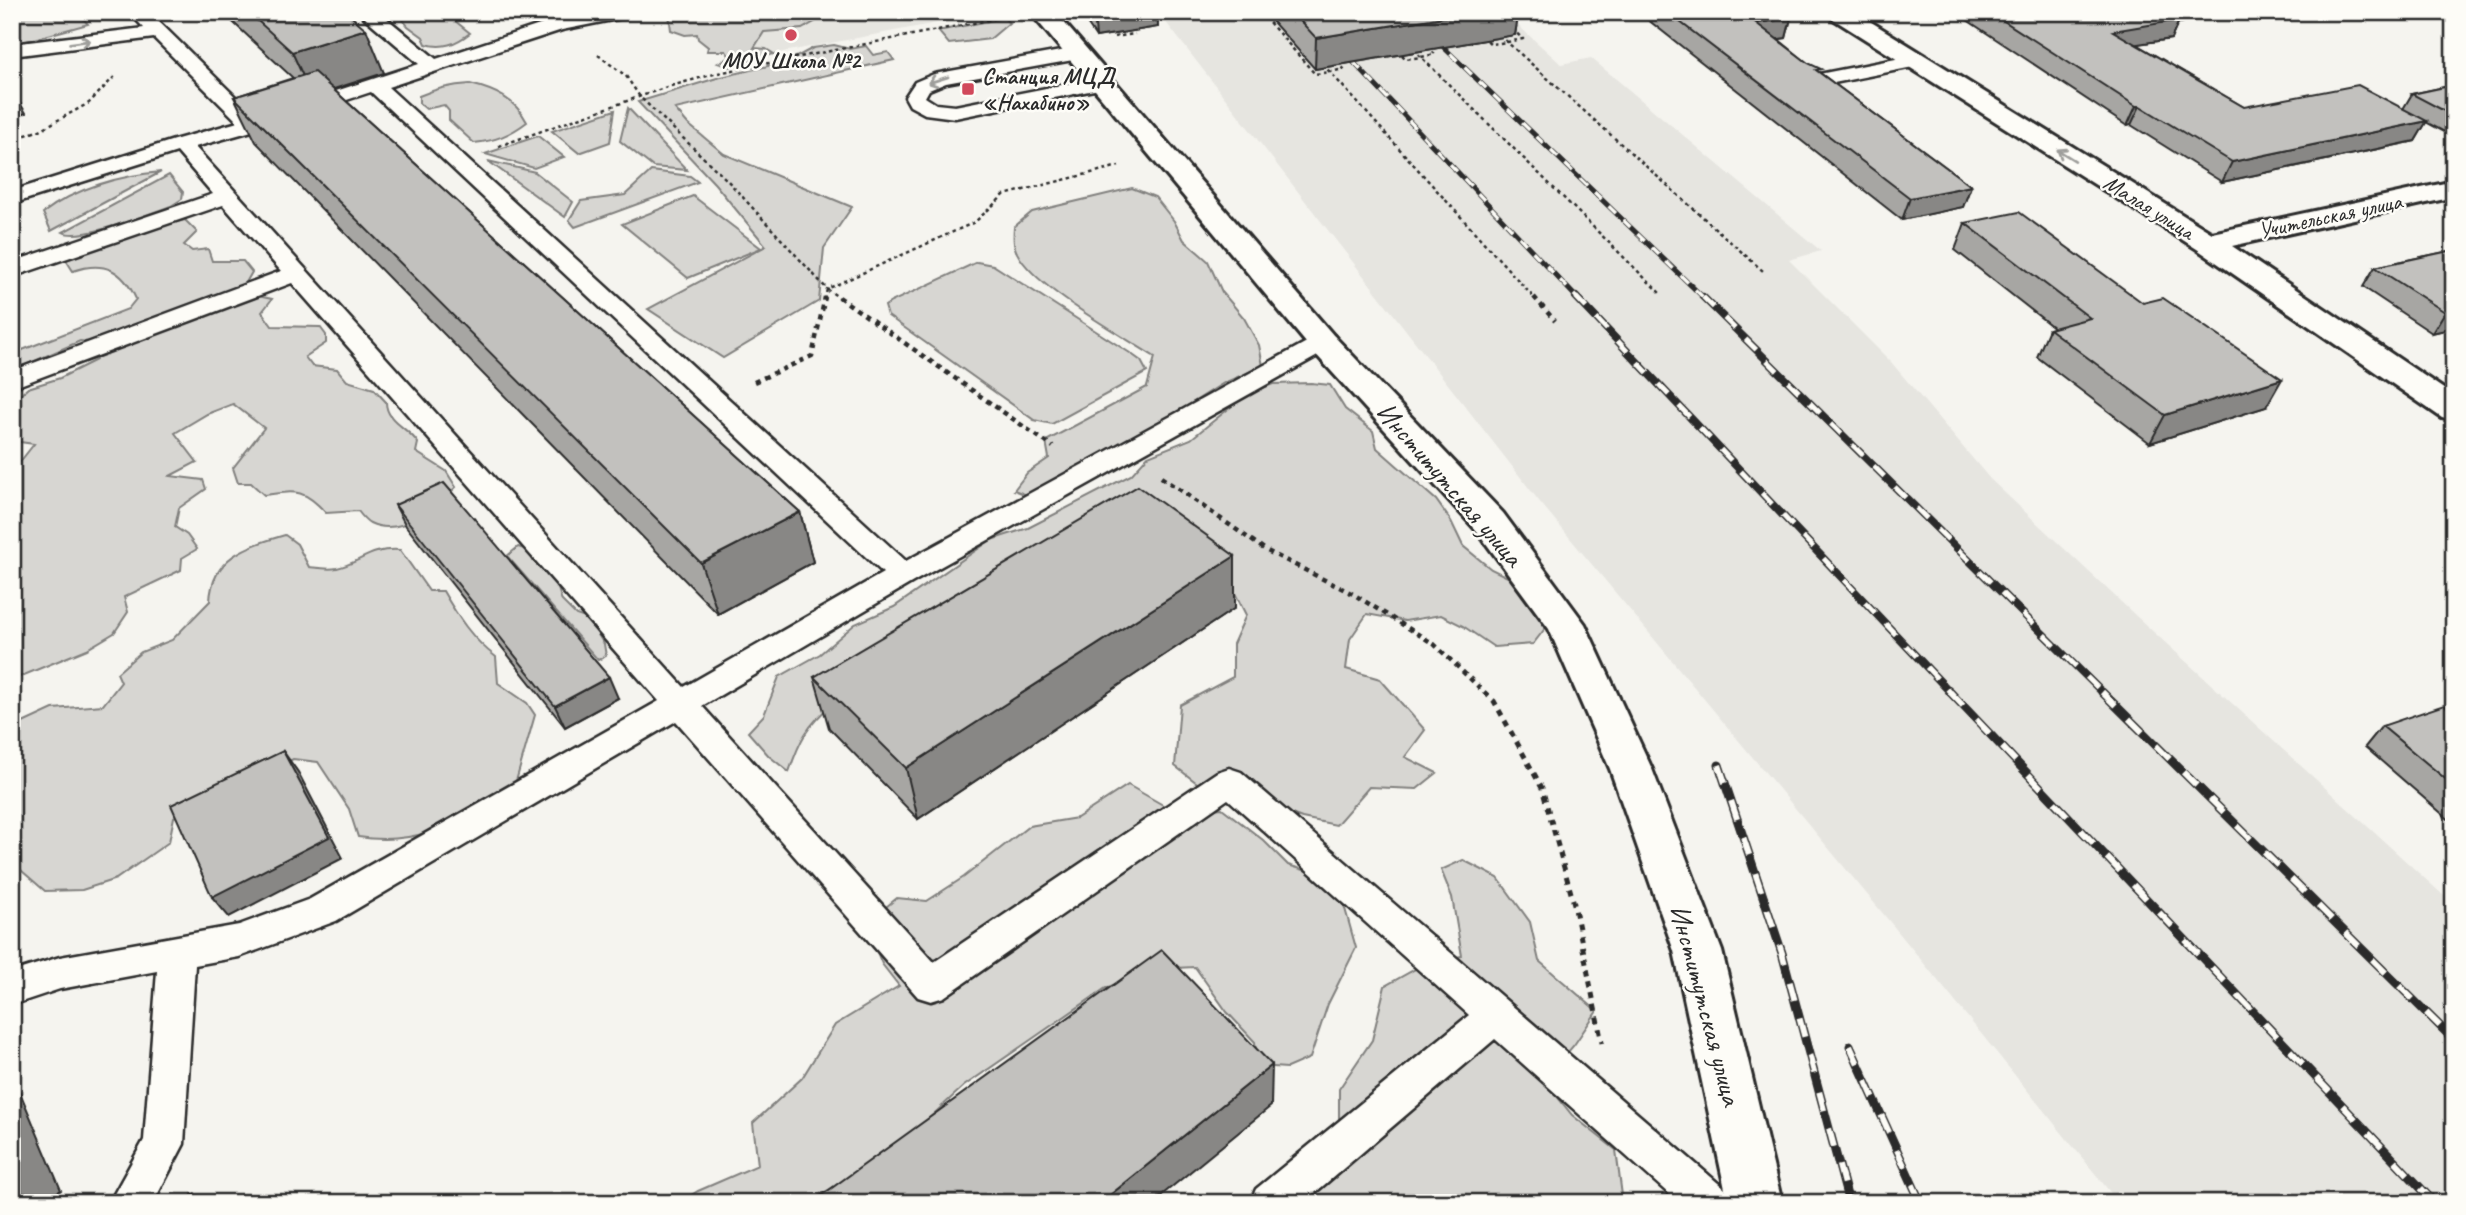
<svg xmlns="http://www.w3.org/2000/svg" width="2466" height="1215" font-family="Caveat,sans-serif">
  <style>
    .built { fill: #e6e5e0 }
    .green { fill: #d7d6d2; stroke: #81807e; stroke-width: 2 }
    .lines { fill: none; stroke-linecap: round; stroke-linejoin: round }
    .service-casing { stroke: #2b2b2b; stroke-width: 5 }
    .minor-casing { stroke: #2b2b2b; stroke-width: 6 }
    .tertiary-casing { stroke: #2b2b2b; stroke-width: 6 }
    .path-far2 { stroke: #2b2b2b; stroke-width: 2.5; stroke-dasharray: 3.5 3.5; stroke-linecap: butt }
    .path-far1 { stroke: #2b2b2b; stroke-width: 4.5; stroke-dasharray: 5 5; stroke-linecap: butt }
    .path { stroke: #2b2b2b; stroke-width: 5; stroke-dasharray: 6 6; stroke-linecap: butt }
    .service { fill: #fdfcf7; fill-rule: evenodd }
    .minor { fill: #fdfcf7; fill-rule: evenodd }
    .tertiary { fill: #fdfcf7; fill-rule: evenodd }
    .rail-far2-casing { stroke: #2b2b2b; stroke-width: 5 }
    .rail-far1-casing { stroke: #2b2b2b; stroke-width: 8 }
    .rail-casing { stroke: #2b2b2b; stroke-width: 9 }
    .rail-far2 { stroke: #fdfcf7; stroke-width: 3.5; stroke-dasharray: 10; stroke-linecap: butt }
    .rail-far1 { stroke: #fdfcf7; stroke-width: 5; stroke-dasharray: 15; stroke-linecap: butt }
    .rail { stroke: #fdfcf7; stroke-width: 6; stroke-dasharray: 19; stroke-linecap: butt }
    .wall { fill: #a7a6a3; stroke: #2b2b2b; stroke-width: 2 }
    .shaded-wall { fill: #888785; stroke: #2b2b2b; stroke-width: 2 }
    .building { fill: #c2c1be; stroke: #2b2b2b; stroke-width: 2 }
    .oneway { stroke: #9e9e9b }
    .poi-dot { fill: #d1495b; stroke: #fdfcf7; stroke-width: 2.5 }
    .labels { text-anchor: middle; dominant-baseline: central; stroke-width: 5; stroke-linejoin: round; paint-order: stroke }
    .far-poi-label { font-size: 23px; font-weight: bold; fill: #2b2b2b; stroke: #fdfcf7 }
    .far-street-label { font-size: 23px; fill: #2b2b2b; stroke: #fdfcf7 }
    .street-label { font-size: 28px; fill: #2b2b2b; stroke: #fdfcf7 }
  </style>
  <rect width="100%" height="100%" fill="#f5f4ef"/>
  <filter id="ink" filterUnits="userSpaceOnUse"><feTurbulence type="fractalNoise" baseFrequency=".0143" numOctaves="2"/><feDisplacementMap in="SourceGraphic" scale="14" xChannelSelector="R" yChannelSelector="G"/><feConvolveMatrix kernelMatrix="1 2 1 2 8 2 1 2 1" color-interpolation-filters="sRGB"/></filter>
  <g filter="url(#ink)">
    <!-- built -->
    <g class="built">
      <path d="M677,12H995L746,59Z"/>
      <path d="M1158,12H1503L1561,64L1591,58L1821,251L1789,260L1891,362L1990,479L2136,616L2454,905V1203H2119L1900,934L1539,501Z"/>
    </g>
    <!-- green -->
    <g class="green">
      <path d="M23,12H77L88,24L12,45V15Z"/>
      <path d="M397,12H444L470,33C456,44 443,49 426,44L423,37L408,26Z"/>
      <path d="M672,12H832L802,29L764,32L754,48L766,49L774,54L729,67L718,63L730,57L726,51H707L708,47L698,39L697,34L685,35L671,30L669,14Z"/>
      <path d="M1004,18L1009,23L990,39L949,44L938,31Z"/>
      <path d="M834,45L850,49L866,46L873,55L888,52L894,60L675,109L688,124L724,154L852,207L824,248L819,301L723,358L648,309L766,246L715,184L638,102L717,78L789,61L813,48Z"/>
      <path d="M470,84C495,90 515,99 527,122C510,135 495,141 474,143L449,120V111L444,105L426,109L419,103V96C437,88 451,85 470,84Z"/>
      <path d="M628,108L687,170L653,167L620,141Z"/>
      <path d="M615,110L610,142L579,153L552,131Z"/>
      <path d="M538,136L564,157L534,168L485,154Z"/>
      <path d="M488,161L535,172L573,202L565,217Z"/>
      <path d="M651,171L690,176L698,182L575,227L569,220L581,201L625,195Z"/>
      <path d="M161,172L51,231L43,213C75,188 122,175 161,172Z"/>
      <path d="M169,175L183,192L182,199L171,206C150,213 80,242 63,232Z"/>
      <path d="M1132,188L1155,197L1174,221L1184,240L1208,261L1222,292L1244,318L1259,345L1263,366L1224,383L1160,423L1086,463L1064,484L1032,497L1014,490L1027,473L1049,458L1046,441L1147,387L1155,357C1118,333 1043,292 1020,258C1013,248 1013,239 1014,227L1032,212Z"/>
      <path d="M693,196L761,248L688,278L622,224Z"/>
      <path d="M185,220L197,232L184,245L192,251L208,249L212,261H243L252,272L244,286L253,295L272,299L262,312L272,326L320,327L326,335V343L305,357L312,366L337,369L347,381L374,389L386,402C386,422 409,428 418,443L416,452L446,471L456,487C436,507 401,538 370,523C366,521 361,515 358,511L326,513C303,488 296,491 264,495L251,483H238L233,468L264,428L233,404L207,414L175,433L197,462L170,476L203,480L206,489L179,508L175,527L187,535L197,549L182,558L181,570L124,597L128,612L114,633L87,649L12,680V472L34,444L20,442L12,436V402L28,388L60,378L96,360L97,343L80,341L12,371V354L128,309L136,299C123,270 104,260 73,271L66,260L113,238Z"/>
      <path d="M977,262L993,265L1004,272L1130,353L1141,361L1147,372L1052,424L1034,420L888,316L885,306L891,302Z"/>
      <path d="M1311,383L1330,385L1345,409L1373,431L1377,448L1436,500L1451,521L1463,546L1491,569L1526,586L1550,622L1533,644L1494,647L1463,626L1441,615L1405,621L1367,614L1350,639L1346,669L1380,679L1425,730L1405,757L1437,773L1417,789L1369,787L1336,825L1302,818L1251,799L1210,793L1175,766L1180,705L1233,677V644L1246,615L1234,591L833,703C807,726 800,739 789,772L769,756L748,732L764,715L779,677L820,654L855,624L894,607L991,540L1028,528L1131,475L1148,456L1191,439L1247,394L1273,384Z"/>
      <path d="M285,535L297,544L309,567C318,568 329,570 337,568C362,562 369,548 400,550L429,591H443C458,617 472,639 496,657L498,683L527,703L535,715L514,788C459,819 424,847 358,837L349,809L318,762L293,759L174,817L169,842L116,879L82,890L45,891L15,865L12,866V728L53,709L103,705L121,682L117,673L141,652L172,640L210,601C212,556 248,546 285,535Z"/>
      <path d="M518,547L531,551L533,561L556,582L562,601L576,615L588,619L604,644L606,656L598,660L507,556Z"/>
      <path d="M1128,785L1177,813L1222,808L1263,840L1288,865L1337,880L1356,948L1328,1004L1310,1058L1287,1068L1258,1066L1255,1042L1227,1012L1195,967L1153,969L1106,988L964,1086L887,1157L805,1203H679L698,1191L758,1165L753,1123L802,1078L835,1025L899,986L882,964L865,924L897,898L927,901L964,877L1029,826L1077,818Z"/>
      <path d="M1463,860L1498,878L1530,922L1539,961L1597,1011L1574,1045L1544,1080L1572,1115L1616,1150L1623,1203H1284L1339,1158V1089L1372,1040L1385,986L1428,962L1462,956L1452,897L1441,870Z"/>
    </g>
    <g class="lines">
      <defs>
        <g id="service">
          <path d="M129,12H149L256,117L419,64L358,12H379L436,59L558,19L597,12H636L627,17L562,30L388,87L906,561L1314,338L1323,336L1332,338L1335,343L1332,348L913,582L702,706L934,962L1217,772L1229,768L1241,772L1725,1189L1731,1203H1679L1495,1039L1303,1203H1250L1256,1189L1469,1015L1228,799L944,997L931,1001L918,997L676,721L336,921L239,957L195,965L184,1144L153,1203H109L144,1140L157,971L60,989L12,1005V972L60,957L239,925L310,899L659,701L292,283L12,388V371L281,271L223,205L12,277V262L213,194L177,152L12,204V191L174,140L238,122L154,38L12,56V44L144,28ZM371,92L883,573L684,687L195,147L259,129Z"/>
          <path d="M1077,48L1084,50L1086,54L1084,58L946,83L929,90L925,97L936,104L955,106L1102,77L1109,79L1112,83L1109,87L955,118L925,114L910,106L905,97L915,82L934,74Z"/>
          <path d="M1916,55L1926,61L1923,65L1814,87L1804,81L1814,75Z"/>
        </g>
        <g id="minor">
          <path d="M1826,12H1855L2212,233L2454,181V197L2232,246L2454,396V421L2442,418L2197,249L1830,17Z"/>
          <path d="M1323,333L1334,336L1503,513L1585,624L1652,769L1722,951L1782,1203H1728L1674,951L1610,769L1549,629L1477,531L1312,350L1307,343L1312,336Z"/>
        </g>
        <path id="tertiary" d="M1030,12H1055L1334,336L1339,343L1334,350L1323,353L1312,350Z"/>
      </defs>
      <!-- service casing -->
      <use href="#service" class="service-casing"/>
      <!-- minor casing -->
      <use href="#minor" class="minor-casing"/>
      <!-- tertiary casing -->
      <use href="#tertiary" class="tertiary-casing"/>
      <!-- path-far2 -->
      <g class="path-far2">
        <path d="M1260,12L1315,74L1330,72L1325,67"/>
        <path d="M1512,29L1523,39L1507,42L1763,271"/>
        <path d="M1482,36L1491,44L1507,42L1503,38"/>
        <path d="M1114,37L1135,34"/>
        <path d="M1427,47L1435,54L1421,57L1661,294"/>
        <path d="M1397,50L1406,59L1421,57L1417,53"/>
        <path d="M598,55L626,76L640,97L727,180L827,289L825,299"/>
        <path d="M1338,62L1344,69L1330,72L1535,299"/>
        <path d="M12,140L40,130L89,103L117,74"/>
        <path d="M499,146L667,87L718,73L1004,17"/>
        <path d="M841,299L827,289L975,222L1004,195L1119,166"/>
      </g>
      <!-- path-far1 -->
      <g class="path-far1">
        <path d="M839,297L1053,447"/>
        <path d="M1534,297L1555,321"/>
        <path d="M754,382L812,356L825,297"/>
        <path d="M1161,477L1267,551L1353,594L1434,644L1486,694"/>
      </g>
      <!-- path -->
      <g class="path">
        <path d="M1484,692L1494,701L1542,788L1574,904L1602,1043"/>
        <path d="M193,1193L198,1203"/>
      </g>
      <!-- service -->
      <use href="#service" class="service"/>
      <!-- minor -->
      <use href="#minor" class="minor"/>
      <!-- tertiary -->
      <use href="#tertiary" class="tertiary"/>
      <defs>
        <g id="rail-far2">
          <path d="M1407,12L1705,299"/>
          <path d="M1340,48L1578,299"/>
        </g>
        <g id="rail-far1">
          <path d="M1576,297L1952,694"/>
          <path d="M1703,297L2104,694"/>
        </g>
        <g id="rail">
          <path d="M1950,692L2435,1203"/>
          <path d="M2102,692L2454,1040"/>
          <path d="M1719,765L1782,953L1849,1203"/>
          <path d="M1850,1046L1921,1203"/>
        </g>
      </defs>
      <!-- rail-far2 casing -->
      <use href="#rail-far2" class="rail-far2-casing"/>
      <!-- rail-far1 casing -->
      <use href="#rail-far1" class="rail-far1-casing"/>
      <!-- rail casing -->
      <use href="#rail" class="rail-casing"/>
      <!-- rail-far2 -->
      <use href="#rail-far2" class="rail-far2"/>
      <!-- rail-far1 -->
      <use href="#rail-far1" class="rail-far1"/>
      <!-- rail -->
      <use href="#rail" class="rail"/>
    </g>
    <!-- wall -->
    <g class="wall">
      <path d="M222,12H346L384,73L333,89L800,512L813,562L718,614L256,142L234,97L293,78Z"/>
      <path d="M1079,12H1157L1158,27L1096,37Z"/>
      <path d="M1264,12H1541L1518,16L1515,35L1315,69Z"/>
      <path d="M1638,12H1800L1787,15L1791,18L1786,38L1778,39L1820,73L1971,186L1963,207L1902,220Z"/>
      <path d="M1955,12H2241L2178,23L2171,39L2136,44L2244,107L2403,109L2412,94L2454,85V137L2426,122L2415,141L2222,182L2131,125L2127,126Z"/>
      <path d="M1965,223L2266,407L2150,443L2037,357L2049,329L2054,328L1955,250Z"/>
      <path d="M2454,250V328L2432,333L2363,287L2375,267Z"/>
      <path d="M395,505L618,698L565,727L406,526Z"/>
      <path d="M1235,556V608L918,819L829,728L814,677Z"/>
      <path d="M2454,713V824L2365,747L2382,726Z"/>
    </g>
    <!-- shaded-wall -->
    <g class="shaded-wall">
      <path d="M1094,12H1157L1158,27L1096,37Z"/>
      <path d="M1473,12H1541L1518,16L1515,35L1315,69L1316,38Z"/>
      <path d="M1764,12H1800L1762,19Z"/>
      <path d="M2158,12H2241L2178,23L2171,39L2105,49L2113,31Z"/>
      <path d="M1791,18L1786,38L1751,43L1756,23Z"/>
      <path d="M366,29L384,73L312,96L292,52Z"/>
      <path d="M12,90L26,113L12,118Z"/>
      <path d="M2136,106H2140L2131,125L2127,126Z"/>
      <path d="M2427,121L2415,141L2222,182L2232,162Z"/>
      <path d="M1971,186L1963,207L1902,220L1910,198Z"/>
      <path d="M2454,310V328L2432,333L2445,312Z"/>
      <path d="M2282,379L2266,407L2150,443L2165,415Z"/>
      <path d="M800,512L813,562L718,614L701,563Z"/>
      <path d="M1235,556V608L918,819L906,768Z"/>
      <path d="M609,677L618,698L565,727L555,706Z"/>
      <path d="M283,751L298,772L343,858L229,917L212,897Z"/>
      <path d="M1272,1065L1271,1106L1152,1203H1100Z"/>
      <path d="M12,1083L19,1090L61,1190L40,1203H12Z"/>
    </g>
    <!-- building -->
    <g class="building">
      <path d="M248,12H346L366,29L292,52Z"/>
      <path d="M1292,12H1473L1316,38Z"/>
      <path d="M1667,12H1784L1791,18L1756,23L1808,63L1821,69L1816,70L1971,186L1910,198Z"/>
      <path d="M1990,12H2165L2179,20L2113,31L2244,107L2358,85L2427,121L2232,162L2140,106H2136Z"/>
      <path d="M314,72L800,512L701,563L234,97Z"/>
      <path d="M2454,85V116L2412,94Z"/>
      <path d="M2019,212L2143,303L2163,298L2282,379L2165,415L2049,329L2090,318L1965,223Z"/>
      <path d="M2454,250V310L2445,312L2375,267Z"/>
      <path d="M444,483L609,677L555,706L395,505Z"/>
      <path d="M1138,486L1235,556L906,768L814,677Z"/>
      <path d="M2444,705L2454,713V786L2382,726Z"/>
      <path d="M283,751L329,837L212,897L171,805Z"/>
      <path d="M1162,950L1272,1065L1100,1203H811Z"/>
    </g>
    <!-- one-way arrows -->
    <defs><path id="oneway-shaft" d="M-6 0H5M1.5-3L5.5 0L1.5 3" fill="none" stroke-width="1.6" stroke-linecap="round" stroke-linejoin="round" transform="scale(1.75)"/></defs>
    <g class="oneway">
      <use href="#oneway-shaft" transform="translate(80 42) rotate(-7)"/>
      <use href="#oneway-shaft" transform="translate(938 80) rotate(163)"/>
      <use href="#oneway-shaft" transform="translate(2066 155) rotate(-148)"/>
    </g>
  </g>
  <!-- markers -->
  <g class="poi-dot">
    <circle cx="791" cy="35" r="7"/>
    <rect x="961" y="82" width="14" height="14" rx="3.5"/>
  </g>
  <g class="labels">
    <!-- far-poi labels -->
    <g class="far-poi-label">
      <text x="791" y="60">МОУ Школа №2</text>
      <text x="982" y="76" text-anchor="start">Станция МЦД<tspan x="982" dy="26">«Нахабино»</tspan></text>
    </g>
    <!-- far-street labels -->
    <g class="far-street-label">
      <text transform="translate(2149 207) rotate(32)">Малая улица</text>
      <text transform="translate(2330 216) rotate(-12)">Учительская улица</text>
    </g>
    <!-- street labels -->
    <g class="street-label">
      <text transform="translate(1450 484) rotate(49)">Институтская улица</text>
      <text transform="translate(1706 1005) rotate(75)">Институтская улица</text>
    </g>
  </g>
  <!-- margin -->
  <rect width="2466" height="1215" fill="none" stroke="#fdfcf7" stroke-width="42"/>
  <rect x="21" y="21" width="2424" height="1173" fill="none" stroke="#2b2b2b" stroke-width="2.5" filter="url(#ink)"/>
</svg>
